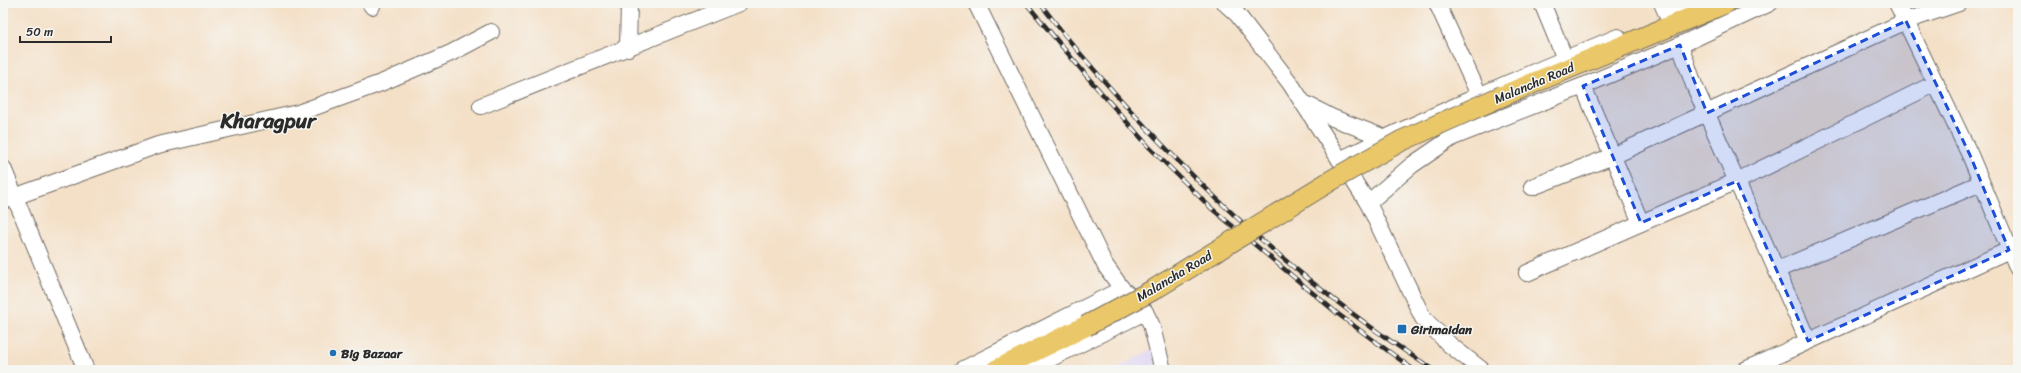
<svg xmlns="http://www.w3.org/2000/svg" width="2021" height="373" font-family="Sriracha,sans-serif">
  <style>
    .built { fill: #e0d4f4 }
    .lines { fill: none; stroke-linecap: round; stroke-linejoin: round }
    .minor-casing { stroke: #716a62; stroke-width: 18 }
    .major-casing { stroke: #716a62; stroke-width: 22 }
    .minor { stroke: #fff; stroke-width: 16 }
    .major { stroke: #eac769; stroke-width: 20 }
    .rail-casing { stroke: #2b2b2b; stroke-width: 4.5 }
    .rail { stroke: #f6f6f2; stroke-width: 3; stroke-dasharray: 9; stroke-linecap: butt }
    .major-bridge-casing { stroke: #716a62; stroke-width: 22; stroke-linecap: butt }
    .major-bridge { stroke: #eac769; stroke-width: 20 }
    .marked { fill: #1d4ed8; fill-opacity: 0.2; stroke: #1d4ed8; stroke-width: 3; stroke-dasharray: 8 5; stroke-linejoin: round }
    .poi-dot { fill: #1f6fb2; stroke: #f6f6f2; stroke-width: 1.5 }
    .labels { text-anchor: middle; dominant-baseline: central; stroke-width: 3; stroke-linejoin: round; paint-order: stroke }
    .street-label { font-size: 13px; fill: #2b2b2b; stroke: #f6f6f2 }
    .poi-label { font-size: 13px; font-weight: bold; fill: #2b2b2b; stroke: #f6f6f2; text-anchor: start }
    .town-label { font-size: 21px; font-weight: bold; fill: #2b2b2b; stroke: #f6f6f2 }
  </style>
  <rect width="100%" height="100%" fill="#f6f6f2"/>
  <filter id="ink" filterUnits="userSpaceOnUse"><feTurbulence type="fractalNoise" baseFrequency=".025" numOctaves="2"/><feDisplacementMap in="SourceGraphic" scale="8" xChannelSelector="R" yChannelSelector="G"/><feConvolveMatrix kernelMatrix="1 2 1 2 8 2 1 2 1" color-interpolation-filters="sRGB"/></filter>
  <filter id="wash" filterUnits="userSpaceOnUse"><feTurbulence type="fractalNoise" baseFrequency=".012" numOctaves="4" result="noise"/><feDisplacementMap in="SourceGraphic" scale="16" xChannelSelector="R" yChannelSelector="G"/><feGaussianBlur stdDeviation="0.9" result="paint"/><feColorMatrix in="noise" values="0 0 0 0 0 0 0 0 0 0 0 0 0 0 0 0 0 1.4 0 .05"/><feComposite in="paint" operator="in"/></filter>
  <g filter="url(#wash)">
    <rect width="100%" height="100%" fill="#f4e0c7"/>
    <!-- built -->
    <path class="built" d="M1164,343L1174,370H1114Z"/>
  </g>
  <g filter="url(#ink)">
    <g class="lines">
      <defs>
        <g id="minor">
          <path d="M370,3L372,6"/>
          <path d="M976,3L1105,265L1122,289L1139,304L1145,312L1151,324L1163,370"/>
          <path d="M1225,3L1237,14L1290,83L1368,203L1423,318L1450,345L1482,370"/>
          <path d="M1437,3L1479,95"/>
          <path d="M1542,3L1565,59"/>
          <path d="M1662,3L1668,17"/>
          <path d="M1897,3L1970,155L2018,269"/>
          <path d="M1669,16L1699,3"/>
          <path d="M1680,45L1694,85L1808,341"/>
          <path d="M628,48L629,3"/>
          <path d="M1583,86L1641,223"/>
          <path d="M1304,103L1333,118L1385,138"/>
          <path d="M481,106L739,3"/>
          <path d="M1340,160C1431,115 1524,76 1618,37"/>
          <path d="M3,168L86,370"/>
          <path d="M1532,187L1613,156L1906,21L1959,3"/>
          <path d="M3,201L158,145L298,113L381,83L451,53L491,32"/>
          <path d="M1368,203L1412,165L1453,137L1583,86L1680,45L1770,3"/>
          <path d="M1777,270L1981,183"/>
          <path d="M1527,273L1737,181L1936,83"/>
          <path d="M962,370L1122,289"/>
          <path d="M1027,370L1145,312"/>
          <path d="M1745,370L2018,246"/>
        </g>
        <g id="major">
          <path d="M1502,96L1726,3"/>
          <path d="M996,370L1086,326"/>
        </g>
      </defs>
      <!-- minor casing -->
      <use href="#minor" class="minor-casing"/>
      <!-- major casing -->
      <use href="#major" class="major-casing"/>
      <!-- minor -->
      <use href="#minor" class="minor"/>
      <!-- major -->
      <use href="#major" class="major"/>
      <defs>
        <g id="rail">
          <path d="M1026,3L1090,80L1149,147L1211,208L1338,314L1414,370"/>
          <path d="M1040,3C1065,37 1093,69 1121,100C1214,204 1317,295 1434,370"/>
        </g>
      </defs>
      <!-- rail casing -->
      <use href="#rail" class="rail-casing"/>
      <!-- rail -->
      <use href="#rail" class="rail"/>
      <defs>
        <path id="major-bridge" d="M1086,326L1153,290L1332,180L1401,141L1502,96"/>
      </defs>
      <!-- major-bridge casing -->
      <use href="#major-bridge" class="major-bridge-casing"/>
      <!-- major-bridge -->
      <use href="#major-bridge" class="major-bridge"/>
    </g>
  </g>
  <!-- marked area -->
  <path class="marked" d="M1906,21L1970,155L2009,250L1808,341L1737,181L1641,223L1583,86L1680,45L1707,113Z"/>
  <!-- markers -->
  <g class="poi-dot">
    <rect x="1397" y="324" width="10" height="10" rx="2"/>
    <circle cx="333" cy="353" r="4"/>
  </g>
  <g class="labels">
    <!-- street labels -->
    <g class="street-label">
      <text transform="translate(1534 83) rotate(-23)">Malancha Road</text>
      <text transform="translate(1174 276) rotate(-31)">Malancha Road</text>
    </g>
    <!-- poi labels -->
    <g class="poi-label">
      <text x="1411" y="329">Girimaidan</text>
      <text x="341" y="353">Big Bazaar</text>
    </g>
    <!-- town labels -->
    <g class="town-label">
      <text x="268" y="121">Kharagpur</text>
    </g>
  </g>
  <!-- margin -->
  <rect width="2021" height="373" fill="none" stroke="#f6f6f2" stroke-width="16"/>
  <!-- scale -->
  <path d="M20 36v6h91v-6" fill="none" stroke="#2b2b2b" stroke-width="2"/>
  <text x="26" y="36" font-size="12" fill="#2b2b2b" stroke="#f6f6f2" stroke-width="3" paint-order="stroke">50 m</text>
</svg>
